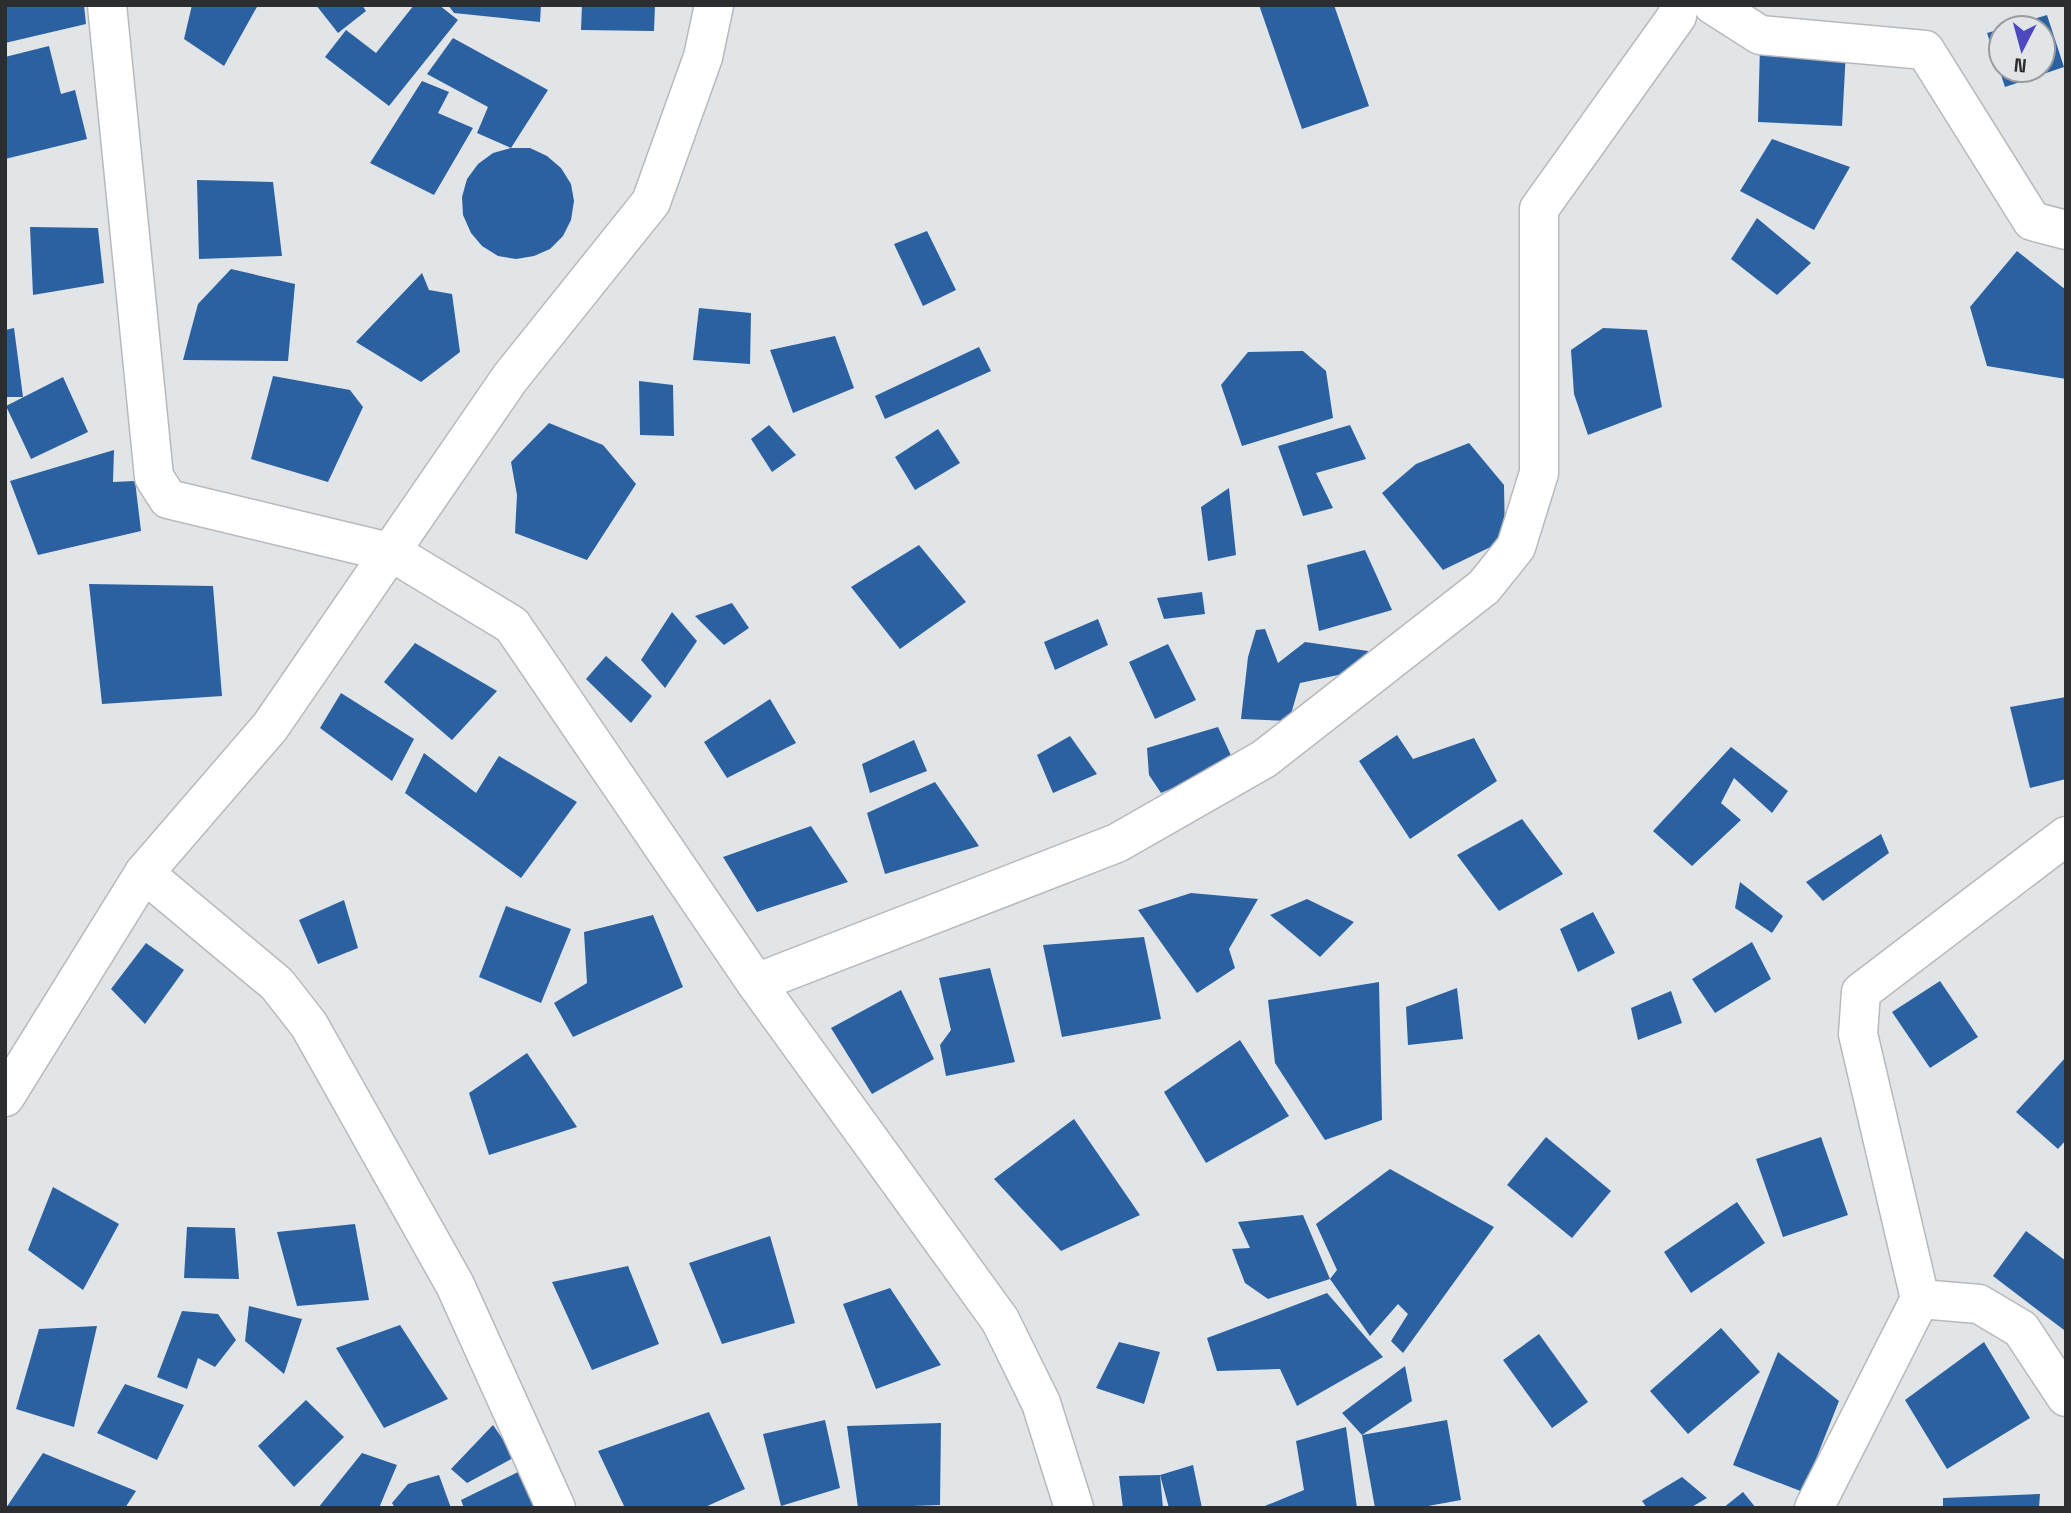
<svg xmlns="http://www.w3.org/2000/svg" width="2071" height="1513" font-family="'Space Grotesk',sans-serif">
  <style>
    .building { fill: #2b61a0 }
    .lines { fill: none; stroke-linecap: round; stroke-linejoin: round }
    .minor-casing { stroke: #b7b9bc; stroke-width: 41 }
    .minor { stroke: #fff; stroke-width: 38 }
  </style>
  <rect width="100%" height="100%" fill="#e2e5e8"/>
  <!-- building -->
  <g class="building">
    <path d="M5,5H84L86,24L5,43Z"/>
    <path d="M192,5H258L224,66L184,39Z"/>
    <path d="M316,5H362L366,11L338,33Z"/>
    <path d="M414,5H439L458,20L389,106L325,57L346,30L376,53Z"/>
    <path d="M448,5H541L540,22L454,13Z"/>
    <path d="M582,5H655L654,31L581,30Z"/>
    <path d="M1259,5H1334L1369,106L1302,129Z"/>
    <path d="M2047,15L2064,67L2005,87L1987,33L2001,29V70H2043V28L2006,27Z"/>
    <path d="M453,38L548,90L511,148H530L547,156L561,168L571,184L574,201L571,220L563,236L550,249L534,256L516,259L498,256L482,246L471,233L463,215L462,197L467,179L478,164L493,153L511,148L477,133L488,107L427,74Z"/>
    <path d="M49,46L61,94L75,90L87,139L5,159V57Z"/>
    <path d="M1760,46L1846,50L1842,126L1758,122Z"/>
    <path d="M422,81L449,92L438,113L473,128L434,195L370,163Z"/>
    <path d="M1772,139L1850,167L1814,230L1740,191Z"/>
    <path d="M197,180L273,182L282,256L199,259Z"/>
    <path d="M1757,218L1811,263L1777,295L1731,259Z"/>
    <path d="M30,227L98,228L104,283L33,295Z"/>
    <path d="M927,231L956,290L923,306L894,244Z"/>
    <path d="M2017,251L2066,290V379L1987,366L1970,307Z"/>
    <path d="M231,269L295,284L288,361L183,360L198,304Z"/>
    <path d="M422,273L429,290L452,294L460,352L421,382L356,342Z"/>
    <path d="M699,308L751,313L750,364L693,360Z"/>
    <path d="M14,328L23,397H5V330Z"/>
    <path d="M1603,328L1647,330L1662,407L1588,435L1574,394L1571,350Z"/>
    <path d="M835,336L854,388L793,413L770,350Z"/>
    <path d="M979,347L991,371L885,419L875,396Z"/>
    <path d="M1303,351L1326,371L1333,418L1242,446L1221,385L1248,352Z"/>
    <path d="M273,376L350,390L363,407L328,482L251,459Z"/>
    <path d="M63,377L88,432L31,459L6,406Z"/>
    <path d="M639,381L673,385L674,436L640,435Z"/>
    <path d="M549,423L603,445L636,484L587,560L515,533L517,495L511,462Z"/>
    <path d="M769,425L796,455L772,472L751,439Z"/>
    <path d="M1350,425L1366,459L1316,473L1333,508L1303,516L1278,446Z"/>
    <path d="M938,429L960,463L915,490L895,457Z"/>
    <path d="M1469,443L1504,485L1505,540L1443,570L1382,493L1416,464Z"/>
    <path d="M114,450L113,482L135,481L141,531L38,555L10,481Z"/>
    <path d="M1229,488L1236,555L1208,561L1201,507Z"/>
    <path d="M919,545L966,602L900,649L851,587Z"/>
    <path d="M1365,550L1392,610L1319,631L1307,565Z"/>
    <path d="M89,584L213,586L222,696L102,704Z"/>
    <path d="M1202,592L1205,614L1164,619L1157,598Z"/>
    <path d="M732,603L749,628L724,645L695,616Z"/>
    <path d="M672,612L697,641L665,688L641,660Z"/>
    <path d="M1098,619L1108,645L1055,670L1044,642Z"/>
    <path d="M1265,629L1278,663L1305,642L1368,651L1362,670L1300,683L1289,721L1241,719L1248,657L1256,630Z"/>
    <path d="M415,643L497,691L452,740L384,682Z"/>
    <path d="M1168,644L1196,700L1155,719L1129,662Z"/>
    <path d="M606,656L652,696L631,723L586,679Z"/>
    <path d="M341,693L414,739L392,781L320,728Z"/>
    <path d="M2066,697V779L2030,788L2010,707Z"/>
    <path d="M770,699L796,743L727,778L704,742Z"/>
    <path d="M1218,727L1234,762L1161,793L1149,775L1147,748Z"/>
    <path d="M1397,735L1413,759L1474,738L1497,781L1410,839L1359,761Z"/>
    <path d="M1070,736L1097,774L1053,793L1037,755Z"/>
    <path d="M914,740L927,771L870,793L862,764Z"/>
    <path d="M1731,747L1788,791L1772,813L1734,778L1721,803L1741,820L1692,866L1653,831Z"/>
    <path d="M424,753L476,793L499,756L577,802L521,878L405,793Z"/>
    <path d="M935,782L979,846L885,874L867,813Z"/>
    <path d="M1522,819L1563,874L1499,911L1457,855Z"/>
    <path d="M811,826L848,882L757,912L723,857Z"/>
    <path d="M1881,834L1889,853L1823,901L1806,882Z"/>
    <path d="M1740,882L1783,916L1772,933L1735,908Z"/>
    <path d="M1191,893L1258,899L1229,949L1235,968L1197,993L1138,910Z"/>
    <path d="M1307,899L1354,922L1320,957L1270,915Z"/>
    <path d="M344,900L358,948L318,964L299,920Z"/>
    <path d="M506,906L571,929L541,1003L479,977Z"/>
    <path d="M1593,912L1615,953L1578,972L1560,929Z"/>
    <path d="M653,915L683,987L573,1037L554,1003L587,983L584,932Z"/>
    <path d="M1144,937L1161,1019L1062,1037L1043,945Z"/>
    <path d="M1752,942L1771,979L1715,1013L1692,979Z"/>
    <path d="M146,943L184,970L145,1024L111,989Z"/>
    <path d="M990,968L1015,1062L946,1076L940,1045L951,1030L939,978Z"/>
    <path d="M1940,981L1978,1037L1930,1068L1892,1012Z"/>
    <path d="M1379,982L1382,1120L1325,1140L1275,1063L1268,1000Z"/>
    <path d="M1457,988L1463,1039L1408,1045L1406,1007Z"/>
    <path d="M901,990L934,1059L872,1094L831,1028Z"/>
    <path d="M1671,991L1682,1023L1638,1040L1631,1008Z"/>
    <path d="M1240,1040L1289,1116L1206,1163L1164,1092Z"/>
    <path d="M527,1053L577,1127L489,1155L469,1093Z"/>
    <path d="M2066,1057V1140L2058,1149L2016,1112Z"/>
    <path d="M1074,1119L1140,1215L1061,1251L994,1179Z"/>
    <path d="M1546,1137L1611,1191L1572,1238L1507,1185Z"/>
    <path d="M1821,1137L1848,1215L1783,1237L1756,1159Z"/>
    <path d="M1390,1169L1494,1227L1403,1353L1391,1341L1408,1314L1398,1304L1370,1336L1330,1279L1337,1270L1316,1224Z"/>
    <path d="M53,1187L119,1224L83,1290L28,1250Z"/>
    <path d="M1737,1202L1765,1243L1691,1293L1664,1252Z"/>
    <path d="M1303,1215L1330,1279L1268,1299L1245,1283L1232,1249L1250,1248L1238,1222Z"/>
    <path d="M355,1224L369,1300L297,1306L277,1232Z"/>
    <path d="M187,1227L235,1228L239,1279L184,1278Z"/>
    <path d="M2026,1231L2066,1261L2064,1330L1993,1276Z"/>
    <path d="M770,1236L795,1323L722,1344L689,1263Z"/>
    <path d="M628,1266L659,1344L592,1370L552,1282Z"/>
    <path d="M890,1288L941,1365L876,1389L843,1304Z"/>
    <path d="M1327,1293L1383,1357L1297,1406L1280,1369L1217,1371L1207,1338Z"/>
    <path d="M249,1306L302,1319L284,1374L245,1341Z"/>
    <path d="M182,1311L218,1314L236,1340L215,1367L198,1358L187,1389L157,1377Z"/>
    <path d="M400,1325L448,1399L384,1428L336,1348Z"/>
    <path d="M97,1326L74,1427L16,1409L39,1329Z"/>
    <path d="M1721,1328L1760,1372L1688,1434L1650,1391Z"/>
    <path d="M1539,1334L1588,1402L1552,1428L1503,1360Z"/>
    <path d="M1119,1342L1160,1352L1144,1404L1096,1388Z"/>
    <path d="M1984,1342L2030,1418L1947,1469L1905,1400Z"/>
    <path d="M1778,1352L1839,1401L1803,1492L1733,1465Z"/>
    <path d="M1405,1366L1412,1401L1362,1435L1342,1413Z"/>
    <path d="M125,1384L184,1405L157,1460L97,1433Z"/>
    <path d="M306,1400L344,1437L294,1487L258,1446Z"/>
    <path d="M709,1412L745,1489L703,1508H625L598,1451Z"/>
    <path d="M825,1420L840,1488L781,1506L763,1434Z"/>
    <path d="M1447,1420L1461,1500L1417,1508H1375L1362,1435Z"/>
    <path d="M941,1423L940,1505L858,1508L847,1426Z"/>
    <path d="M493,1425L515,1457L467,1483L451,1469Z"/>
    <path d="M1346,1427L1357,1508H1260L1304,1490L1296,1441Z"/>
    <path d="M43,1453L136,1491L125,1508H6Z"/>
    <path d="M362,1453L397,1465L379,1508H318Z"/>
    <path d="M1193,1465L1202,1508H1169L1160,1475Z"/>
    <path d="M520,1471L536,1508H464L461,1500Z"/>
    <path d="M439,1475L451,1508H395L392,1503L408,1484Z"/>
    <path d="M1160,1475L1163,1508H1123L1119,1476Z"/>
    <path d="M1682,1477L1707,1498L1690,1508H1647L1642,1501Z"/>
    <path d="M1743,1492L1756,1508H1723Z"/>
    <path d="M2040,1494L2039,1508H1943V1498Z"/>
  </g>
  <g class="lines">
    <defs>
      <g id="minor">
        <path d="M107,5L154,477L168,499L393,553L512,625L756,983L1000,1320L1041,1403L1074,1508"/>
        <path d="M1713,5L1760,35L1925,50L2032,221L2066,230"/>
        <path d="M144,873L277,984L309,1025L455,1285L556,1508"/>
        <path d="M756,983L1117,843L1264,759L1484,587L1516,547L1539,473V209L1677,16L1679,5"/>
        <path d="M5,1097L144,873L270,727L510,378L651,202L703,57L714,5"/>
        <path d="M1920,1299L1979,1304L2021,1329L2066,1397"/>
        <path d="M1814,1508L1920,1299L1858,1034L1861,992L2066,836"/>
      </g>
    </defs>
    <!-- minor casing -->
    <use href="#minor" class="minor-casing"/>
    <!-- minor -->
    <use href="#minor" class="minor"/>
  </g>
  <!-- border -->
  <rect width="2071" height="1513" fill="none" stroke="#2c2d2e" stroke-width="14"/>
  <!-- north arrow -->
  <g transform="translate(2022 49) rotate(186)"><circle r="33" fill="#e2e5e8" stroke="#999b9e" stroke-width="2"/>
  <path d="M0-5L12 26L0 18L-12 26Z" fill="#4e48be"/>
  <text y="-10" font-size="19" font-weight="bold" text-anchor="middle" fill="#2c2d2e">N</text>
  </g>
</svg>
